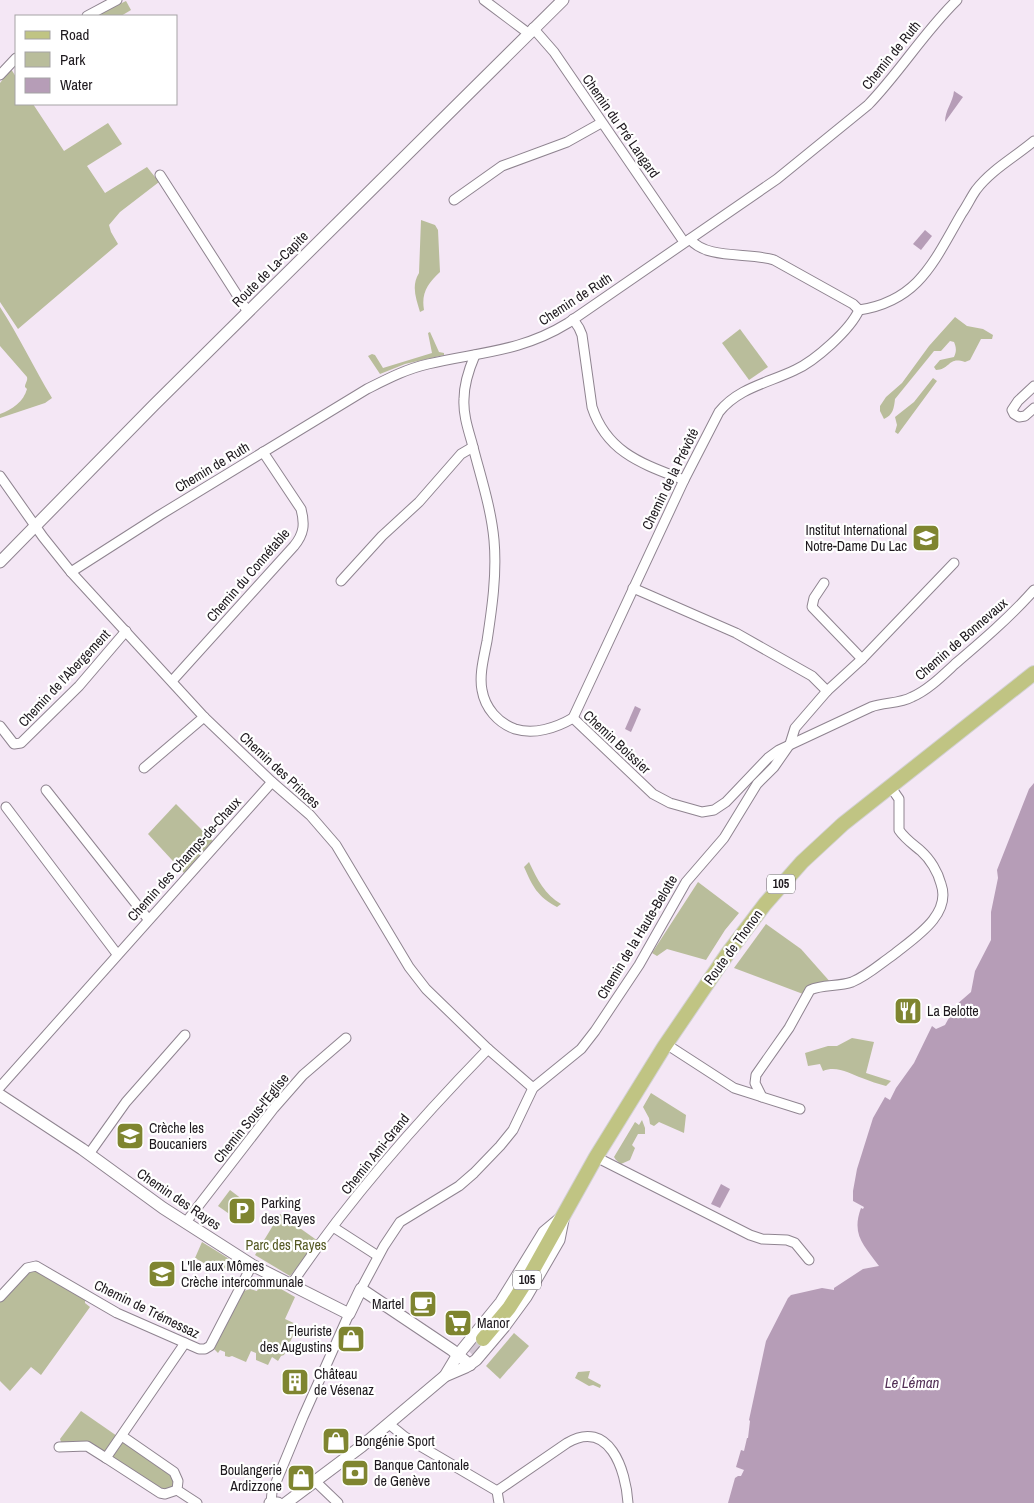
<svg xmlns="http://www.w3.org/2000/svg" width="1034" height="1503" font-family="'Archivo Narrow',sans-serif">
  <style>
    .green { fill: #b9bd9b }
    .water { fill: #b69db7 }
    .lines { fill: none; stroke-linecap: round; stroke-linejoin: round }
    .primary-tunnel { stroke: #d4c8d5; stroke-width: 14; stroke-dasharray: 14 7; stroke-linecap: butt }
    .street-casing { stroke: #8f8490; stroke-width: 11 }
    .secondary-casing { stroke: #8f8490; stroke-width: 13 }
    .primary-casing { stroke: #d2d1d2; stroke-width: 16 }
    .street { stroke: #fff; stroke-width: 9 }
    .secondary { stroke: #fff; stroke-width: 11 }
    .primary { stroke: #c0c483; stroke-width: 14 }
    .labels { text-anchor: middle; dominant-baseline: central; stroke-width: 4.5; stroke-linejoin: round; paint-order: stroke }
    .shield { fill: #fff; stroke: #625e62; stroke-width: 1 }
    .shield-label { font-size: 12px; font-weight: bold; fill: #1e191e }
    .street-label { font-size: 14px; fill: #1e191e; stroke: #fff }
    .poi-label { font-size: 14px; fill: #1e191e; stroke: #fff; text-anchor: start }
    .park-label { font-size: 14px; fill: #545822; stroke: #fff }
    .water-label { font-size: 15px; font-style: italic; fill: #533056; stroke: #fff }
  </style>
  <rect width="100%" height="100%" fill="#f4e7f5"/>
  <!-- green -->
  <g class="green">
    <path d="M126,1L131,10L121,16H100L99,14Z"/>
    <path d="M11,69L16,77V104H33L64,151L108,123L122,144L87,166L105,193L147,167L159,182L120,212L109,225L111,232L118,244L18,329L0,302V83Z"/>
    <path d="M421,220L435,225L438,230L440,272C428,283 421,293 424,310L420,312C416,298 411,286 419,273Z"/>
    <path d="M0,307C19,336 34,368 52,398L45,403L0,418V414C12,410 24,401 27,389L25,387C25,383 28,381 27,377L0,346Z"/>
    <path d="M955,317L967,326L983,329L993,335L992,339H981L970,360L965,362C948,356 951,369 936,370L934,367L940,360L954,357C957,351 956,347 954,342L950,341L941,351H934L895,399C894,408 893,415 884,419L880,411V406L886,397L902,383L929,346Z"/>
    <path d="M740,329L768,367L749,380L722,343Z"/>
    <path d="M430,332L439,352L444,353V355L405,364L380,374L368,356L372,354L375,355L383,368L432,353L428,333Z"/>
    <path d="M933,378L937,381L898,434L895,432L897,425L895,417L914,402Z"/>
    <path d="M176,804L213,841L184,873L148,834Z"/>
    <path d="M529,862C537,879 545,895 561,904L557,907C537,896 533,887 524,867Z"/>
    <path d="M698,882L739,913L725,930L706,960L667,949L657,956L652,953Z"/>
    <path d="M766,924L801,949L832,984L803,994L734,968Z"/>
    <path d="M852,1038L874,1042L866,1073L891,1081L886,1086C878,1084 870,1081 862,1078C850,1074 837,1065 823,1071L820,1064L808,1066L805,1053L828,1046H837Z"/>
    <path d="M651,1093L686,1115L684,1133L659,1122L654,1126L650,1124L649,1118L643,1107Z"/>
    <path d="M642,1120L645,1128V1134H638L632,1145L635,1148L630,1160L621,1164L616,1160L614,1157L635,1122L639,1125Z"/>
    <path d="M230,1190L247,1203L235,1218L218,1206Z"/>
    <path d="M280,1214L318,1241L290,1276L255,1255Z"/>
    <path d="M202,1242L231,1260L226,1269L223,1268L221,1273L195,1258Z"/>
    <path d="M36,1270L85,1299V1303L90,1307L41,1375L31,1367L10,1391L0,1381V1302L28,1273Z"/>
    <path d="M262,1278L295,1297L285,1319L298,1325L284,1355L281,1356L278,1361L272,1357L268,1365L256,1360V1353L251,1351L246,1362L232,1356L229,1357L225,1356V1352L220,1350L218,1353L214,1349L244,1291L250,1289L257,1291Z"/>
    <path d="M514,1333L529,1346L500,1379L486,1366Z"/>
    <path d="M590,1371L588,1378L601,1385L600,1388L593,1385L589,1386L575,1378L578,1372Z"/>
    <path d="M81,1411L117,1436L105,1452L61,1442L60,1439Z"/>
    <path d="M124,1440L172,1473L175,1487L162,1491L114,1459L113,1456Z"/>
  </g>
  <!-- water -->
  <g class="water">
    <path d="M954,91L963,97L945,122C945,110 953,102 954,91Z"/>
    <path d="M925,230L932,236L921,250L913,244Z"/>
    <path d="M635,706L641,709L631,732L625,729Z"/>
    <path d="M1034,783V1503H728L735,1478L738,1476H741L744,1470L736,1467L741,1450L744,1451L747,1438H748L750,1421L749,1420L766,1341L788,1298L791,1295L822,1288L834,1290V1288L863,1269L879,1266C864,1245 851,1235 861,1208L863,1209L864,1207L853,1201V1191L857,1169L873,1118L885,1097L890,1100L896,1088L914,1063L932,1026L936,1029L945,1025L956,1005L971,992L975,971L991,940V912L998,878L997,870L1029,789Z"/>
    <path d="M721,1184L730,1189L720,1208L711,1204Z"/>
  </g>
  <g class="lines">
    <!-- primary-tunnel -->
    <path class="primary-tunnel" d="M455,1367L483,1339"/>
    <defs>
      <g id="street">
        <path d="M484,0L528,33"/>
        <path d="M87,16L117,0"/>
        <path d="M533,28L554,52L684,242"/>
        <path d="M0,75L16,58"/>
        <path d="M160,175L248,312"/>
        <path d="M454,200L502,166L567,142L601,123"/>
        <path d="M690,239C706,260 750,252 774,260L853,304L859,310C919,301 934,261 962,213C967,206 971,197 976,190C991,170 1015,157 1034,141"/>
        <path d="M573,319L579,328L582,335L592,407C607,453 643,464 684,480"/>
        <path d="M475,355C469,369 464,384 464,399C463,414 468,429 472,443C480,475 491,507 494,540C497,574 492,608 487,641C484,657 479,675 482,690C485,708 498,723 515,729C534,735 556,728 573,718L653,794L670,803L702,812L714,810L726,802L768,758L779,750L871,707C884,702 899,704 912,697C928,690 942,676 955,664C982,641 1010,617 1034,590"/>
        <path d="M1034,386L1018,401L1012,410L1014,414L1019,417L1025,416L1034,408"/>
        <path d="M0,476L43,537L71,572L204,717L272,782L310,815L336,845L409,967L426,989L488,1049L533,1088"/>
        <path d="M71,572L160,515L367,389C387,379 406,369 428,364C479,352 521,352 568,323L777,179L868,105C900,72 924,32 957,0"/>
        <path d="M341,581L382,536L419,502L461,454L473,447"/>
        <path d="M824,583L814,598L812,607L862,659"/>
        <path d="M633,588L736,633L812,676L827,691"/>
        <path d="M172,681L294,546C304,534 305,524 301,509L263,452"/>
        <path d="M573,718L684,480L719,412C738,388 768,383 795,370C815,361 850,330 859,310"/>
        <path d="M0,726L14,744L21,743L79,686L126,631"/>
        <path d="M144,768L204,717"/>
        <path d="M46,790L148,919"/>
        <path d="M6,807L117,954"/>
        <path d="M666,1044L734,1088L800,1109"/>
        <path d="M0,1087L272,782"/>
        <path d="M762,1097L755,1083L756,1075L789,1028L810,990C823,984 838,987 852,982C867,976 880,964 893,955C914,938 952,915 941,884C938,872 930,859 921,851C914,845 905,839 899,830V799L890,786"/>
        <path d="M89,1154L126,1102L185,1035"/>
        <path d="M596,1157L750,1235L762,1239L787,1240L795,1243L809,1260"/>
        <path d="M186,1222L274,1108L303,1075L346,1038"/>
        <path d="M333,1227L378,1256"/>
        <path d="M291,1285C347,1201 418,1121 488,1049"/>
        <path d="M361,1289L384,1246L400,1222L459,1186L474,1173L500,1146L513,1130L533,1088L581,1049L595,1031L639,965L686,882L724,838L757,784L774,767L790,744L795,728L827,691L862,659L954,563"/>
        <path d="M0,1297L27,1268L36,1266L117,1313L199,1349H205L210,1346L252,1265"/>
        <path d="M389,1424L405,1437L497,1491"/>
        <path d="M122,1436L174,1472L178,1481L177,1490L197,1503"/>
        <path d="M59,1447L87,1446L106,1458L185,1343"/>
        <path d="M106,1458L160,1493L165,1494L177,1490"/>
        <path d="M315,1481L338,1503"/>
        <path d="M497,1491L567,1443C609,1418 626,1470 628,1503"/>
        <path d="M497,1491L499,1503"/>
        <path d="M271,1503L272,1492L303,1417L349,1314"/>
      </g>
      <g id="secondary">
        <path d="M0,562L154,405L563,0"/>
        <path d="M0,1095L82,1149L163,1208L252,1265L349,1314L361,1289L452,1350L470,1365"/>
        <path d="M445,1376L457,1356L501,1302L544,1232L562,1217"/>
        <path d="M270,1503H278"/>
        <path d="M286,1503L362,1446L445,1376L466,1367L476,1360L504,1327L526,1297L559,1240L563,1220"/>
      </g>
      <path id="primary" d="M483,1339L509,1308L529,1277L596,1157L664,1047L728,953L765,904L802,862L843,824L1034,673"/>
    </defs>
    <!-- street casing -->
    <use href="#street" class="street-casing"/>
    <!-- secondary casing -->
    <use href="#secondary" class="secondary-casing"/>
    <!-- primary casing -->
    <use href="#primary" class="primary-casing"/>
    <!-- street -->
    <use href="#street" class="street"/>
    <!-- secondary -->
    <use href="#secondary" class="secondary"/>
    <!-- primary -->
    <use href="#primary" class="primary"/>
  </g>
  <!-- icons -->
  <defs>
    <symbol id="school-square" viewBox="-11 -11 22 22"><rect x="-9" y="-9" width="18" height="18" rx="4" fill="#7f8530" stroke="#fff"/><path d="M0-5L7-2L0 1L-7-2ZM-4 1L0 2.5L4 1V4Q0 6-4 4Z" fill="#fff"/></symbol>
    <symbol id="restaurant-square" viewBox="-11 -11 22 22"><rect x="-9" y="-9" width="18" height="18" rx="4" fill="#7f8530" stroke="#fff"/><path d="M-5-6h1v4h1v-4h1v4h1v-4h1v5L-1.5 .5V6h-2V.5L-5-1ZM5-6V6H3V1.5H1.5Q1.5-4 5-6Z" fill="#fff"/></symbol>
    <symbol id="parking-square" viewBox="-11 -11 22 22"><rect x="-9" y="-9" width="18" height="18" rx="4" fill="#7f8530" stroke="#fff"/><path d="M-3.5-5.5H1a3.5 3.5 0 0 1 0 7H-1V5.5H-3.5ZM-1-3.4V-.6H.8a1.4 1.4 0 0 0 0-2.8Z" fill="#fff"/></symbol>
    <symbol id="cafe-square" viewBox="-11 -11 22 22"><rect x="-9" y="-9" width="18" height="18" rx="4" fill="#7f8530" stroke="#fff"/><path d="M-5.5-4.5H6V0H3Q3 3.5 0 3.5H-2.5Q-5.5 3.5-5.5 0ZM3-3.2v2h1.7v-2ZM-6 4.5H4V6H-6Z" fill="#fff"/></symbol>
    <symbol id="supermarket-square" viewBox="-11 -11 22 22"><rect x="-9" y="-9" width="18" height="18" rx="4" fill="#7f8530" stroke="#fff"/><path d="M-6-5.5h2.5l.6 2H6L4.5 2H-2.5L-4.4-4H-6ZM-1.5 3.2a1.3 1.3 0 1 0 .1 0ZM3 3.2a1.3 1.3 0 1 0 .1 0Z" fill="#fff"/></symbol>
    <symbol id="shop-square" viewBox="-11 -11 22 22"><rect x="-9" y="-9" width="18" height="18" rx="4" fill="#7f8530" stroke="#fff"/><path d="M-5-2.5h2.3a2.7 3.5 0 0 1 5.4 0H5L5.5 6h-11ZM-1.5-2.5h3a1.5 2.3 0 0 0-3 0Z" fill="#fff"/></symbol>
    <symbol id="building-square" viewBox="-11 -11 22 22"><rect x="-9" y="-9" width="18" height="18" rx="4" fill="#7f8530" stroke="#fff"/><path d="M-4-6H4V6H1V3H-1V6H-4ZM-2.5-4.3h1.7v1.8h-1.7ZM.8-4.3h1.7v1.8H.8ZM-2.5-1h1.7V.8h-1.7ZM.8-1h1.7V.8H.8Z" fill="#fff"/></symbol>
    <symbol id="bank-square" viewBox="-11 -11 22 22"><rect x="-9" y="-9" width="18" height="18" rx="4" fill="#7f8530" stroke="#fff"/><path d="M-6-4H6V4H-6ZM0-2.3a2.3 2.3 0 1 0 0 4.6a2.3 2.3 0 1 0 0-4.6Z" fill="#fff"/></symbol>
  </defs>
  <g fill-rule="evenodd">
    <use href="#school-square" x="910" y="522" width="32" height="32"/>
    <use href="#restaurant-square" x="892" y="995" width="32" height="32"/>
    <use href="#school-square" x="114" y="1120" width="32" height="32"/>
    <use href="#parking-square" x="226" y="1195" width="32" height="32"/>
    <use href="#school-square" x="146" y="1258" width="32" height="32"/>
    <use href="#cafe-square" x="407" y="1288" width="32" height="32"/>
    <use href="#supermarket-square" x="442" y="1307" width="32" height="32"/>
    <use href="#shop-square" x="335" y="1323" width="32" height="32"/>
    <use href="#building-square" x="279" y="1366" width="32" height="32"/>
    <use href="#shop-square" x="320" y="1425" width="32" height="32"/>
    <use href="#bank-square" x="339" y="1457" width="32" height="32"/>
    <use href="#shop-square" x="285" y="1462" width="32" height="32"/>
  </g>
  <g class="labels">
    <!-- shield labels -->
    <g class="shield">
      <rect x="767" y="874.5" width="28" height="19" rx="4"/>
      <rect x="513" y="1270.5" width="28" height="19" rx="4"/>
    </g>
    <g class="shield-label">
      <text x="781" y="884">105</text>
      <text x="527" y="1280">105</text>
    </g>
    <!-- street labels -->
    <g class="street-label">
      <text transform="translate(891 55) rotate(-51)">Chemin de Ruth</text>
      <text transform="translate(621 126) rotate(55)">Chemin du Pré Langard</text>
      <text transform="translate(270 269) rotate(-45)">Route de La-Capite</text>
      <text transform="translate(575 299) rotate(-33)">Chemin de Ruth</text>
      <text transform="translate(212 467) rotate(-31)">Chemin de Ruth</text>
      <text transform="translate(670 479) rotate(-64)">Chemin de la Prévôté</text>
      <text transform="translate(248 575) rotate(-49)">Chemin du Connétable</text>
      <text transform="translate(961 639) rotate(-41)">Chemin de Bonnevaux</text>
      <text transform="translate(64 678) rotate(-47)">Chemin de l'Abergement</text>
      <text transform="translate(617 742) rotate(43)">Chemin Boissier</text>
      <text transform="translate(280 770) rotate(43)">Chemin des Princes</text>
      <text transform="translate(184 859) rotate(-48)">Chemin des Champs-de-Chaux</text>
      <text transform="translate(637 937) rotate(-59)">Chemin de la Haute-Belotte</text>
      <text transform="translate(733 947) rotate(-54)">Route de Thonon</text>
      <text transform="translate(251 1118) rotate(-51)">Chemin Sous-l'Eglise</text>
      <text transform="translate(375 1154) rotate(-51)">Chemin Ami-Grand</text>
      <text transform="translate(179 1199) rotate(34)">Chemin des Rayes</text>
      <text transform="translate(147 1309) rotate(26)">Chemin de Trémessaz</text>
    </g>
    <!-- poi labels -->
    <g class="poi-label">
      <text x="907" y="530" text-anchor="end">Institut International<tspan x="907" dy="16">Notre-Dame Du Lac</tspan></text>
      <text x="927" y="1011">La Belotte</text>
      <text x="149" y="1128">Crèche les<tspan x="149" dy="16">Boucaniers</tspan></text>
      <text x="261" y="1203">Parking<tspan x="261" dy="16">des Rayes</tspan></text>
      <text x="181" y="1266">L'Ile aux Mômes<tspan x="181" dy="16">Crèche intercommunale</tspan></text>
      <text x="404" y="1304" text-anchor="end">Martel</text>
      <text x="477" y="1323">Manor</text>
      <text x="332" y="1331" text-anchor="end">Fleuriste<tspan x="332" dy="16">des Augustins</tspan></text>
      <text x="314" y="1374">Château<tspan x="314" dy="16">de Vésenaz</tspan></text>
      <text x="355" y="1441">Bongénie Sport</text>
      <text x="374" y="1465">Banque Cantonale<tspan x="374" dy="16">de Genève</tspan></text>
      <text x="282" y="1470" text-anchor="end">Boulangerie<tspan x="282" dy="16">Ardizzone</tspan></text>
    </g>
    <!-- park labels -->
    <g class="park-label">
      <text x="286" y="1245">Parc des Rayes</text>
    </g>
    <!-- water labels -->
    <g class="water-label">
      <text x="912" y="1382">Le Léman</text>
    </g>
  </g>
  <!-- legend -->
  <rect x="15" y="15" width="162" height="90" fill="#ffffff" stroke="#a5a3a5"/>
  <rect x="25" y="31" width="25" height="8" fill="#c0c483" stroke="#a5a3a5"/>
  <text x="60" y="40" font-size="15" fill="#1e191e">Road</text>
  <rect x="25" y="52" width="25" height="15" fill="#b9bd9b" stroke="#a5a3a5"/>
  <text x="60" y="65" font-size="15" fill="#1e191e">Park</text>
  <rect x="25" y="78" width="25" height="15" fill="#b69db7" stroke="#a5a3a5"/>
  <text x="60" y="90" font-size="15" fill="#1e191e">Water</text>
</svg>
